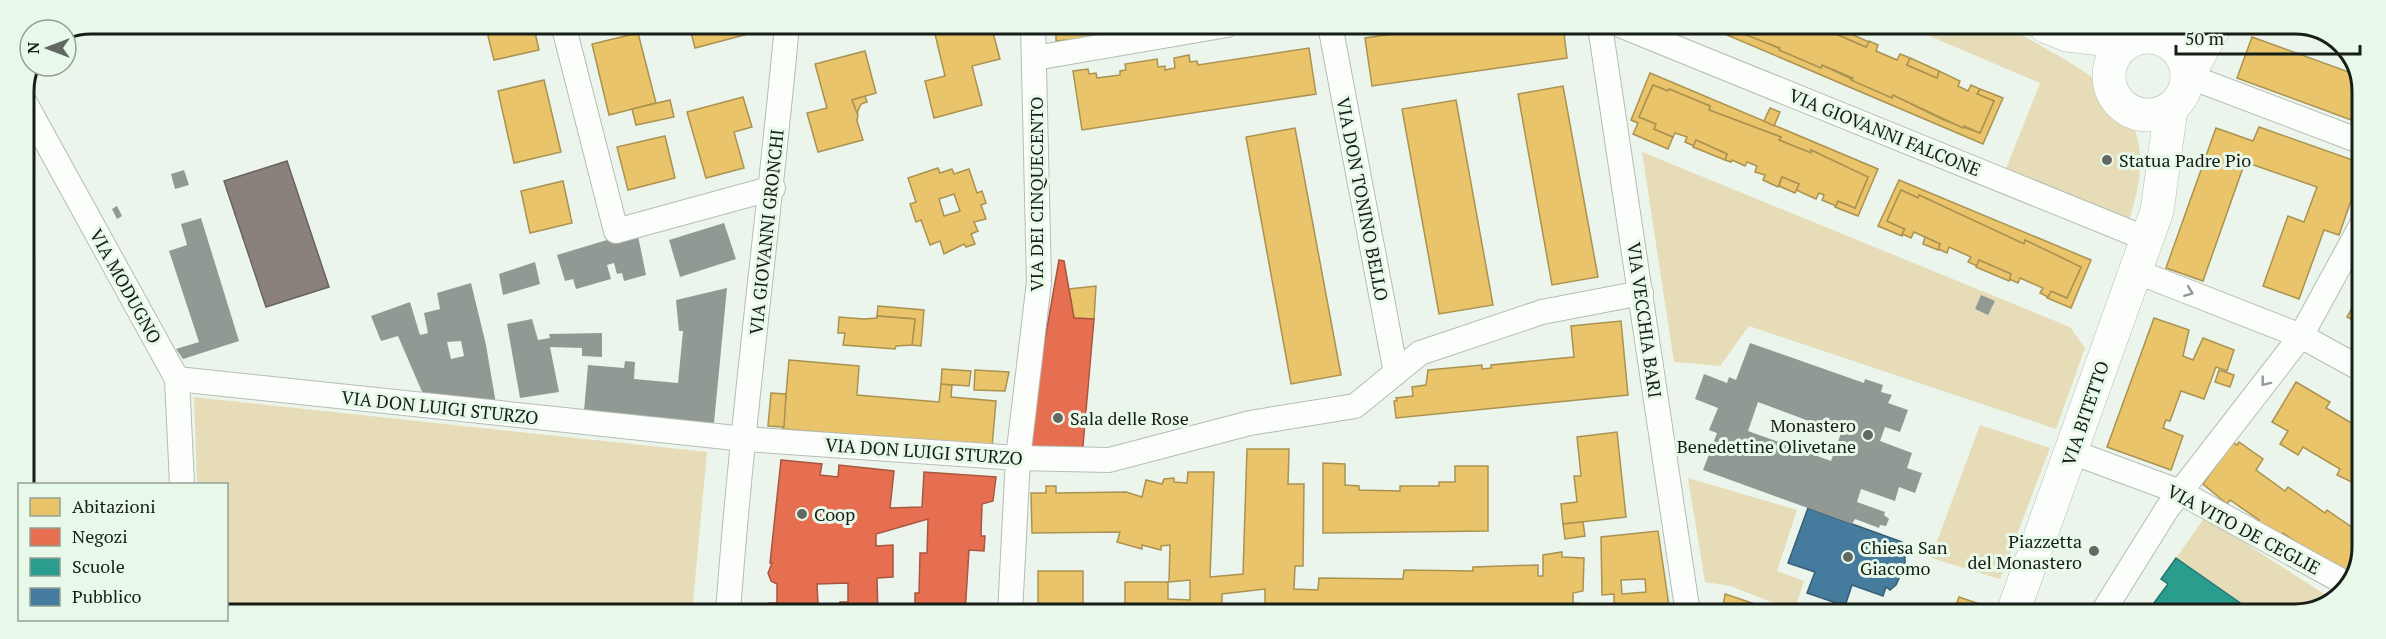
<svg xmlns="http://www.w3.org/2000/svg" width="2386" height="639" font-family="'PT Serif',serif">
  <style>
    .green { fill: #e7dcb8 }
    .homes { fill: #e9c46a; stroke: #aa9251; stroke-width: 1.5; fill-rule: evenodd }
    .shops { fill: #e76f51; stroke: #a95640; stroke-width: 1.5 }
    .schools { fill: #2a9d8f; stroke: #24776b; stroke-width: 1.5 }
    .public { fill: #457b9d; stroke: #375f75; stroke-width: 1.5 }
    .industry { fill: #8a817c; stroke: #68635e; stroke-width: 1.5 }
    .building { fill: #919994; fill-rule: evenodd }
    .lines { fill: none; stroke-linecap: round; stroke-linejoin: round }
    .street-casing { stroke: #b5bcb5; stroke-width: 26 }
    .secondary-casing { stroke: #b5bcb5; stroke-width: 34 }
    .street { stroke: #fcfefc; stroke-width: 24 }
    .secondary { stroke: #fcfefc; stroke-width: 33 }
    .oneway { stroke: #959995 }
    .poi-dot { fill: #626962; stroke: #e8f9e9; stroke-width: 2 }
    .labels { text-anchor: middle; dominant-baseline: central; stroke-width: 6; stroke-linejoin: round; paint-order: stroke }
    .street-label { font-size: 18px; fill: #171d17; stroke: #e8f9e9 }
    .poi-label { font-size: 18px; fill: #171d17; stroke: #e8f9e9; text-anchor: start }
    .rim { fill: none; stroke: #171d17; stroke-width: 3 }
  </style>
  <rect width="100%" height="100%" fill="#ecf5ec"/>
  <!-- green -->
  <g class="green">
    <path d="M1906,26C1927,26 1986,21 2002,26C2021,33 2041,46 2059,56C2132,98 2157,137 2129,220L2006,169L2040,83Z"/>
    <path d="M1642,152L2070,327L2085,348L2056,429L1749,326L1720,366L1674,362Z"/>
    <path d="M194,397L707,452L692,613H227L226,484H197Z"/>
    <path d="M1980,425L2050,448L2000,579L1931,558Z"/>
    <path d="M1688,478L1797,510L1777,571L1804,581L1794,611L1730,586L1705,582Z"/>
    <path d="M2205,517L2335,601L2295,615H2257L2176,558Z"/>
  </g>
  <!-- homes -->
  <g class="homes">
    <path d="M485,24H533L539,50L494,60Z"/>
    <path d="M637,25H651L652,30L639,33Z"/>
    <path d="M689,25H750L752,33L695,48Z"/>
    <path d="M969,25H991L1000,59L972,66L982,105L934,118L925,81L945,76L935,34Z"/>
    <path d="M1055,25H1093L1092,32L1056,34Z"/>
    <path d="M1456,25H1563L1567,58L1372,86L1365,38Z"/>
    <path d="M1706,26H1723L1750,35L1821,68L1822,65L1892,98L1893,95L1944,120L1980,133L1994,101L1977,94L1980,89L2003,98L1983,144Z"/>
    <path d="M1723,26H1817L1825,30L1827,26H1832L1838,28L1836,34L1866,47L1869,41L1878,45L1876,51L1897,60L1900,54L1910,58L1907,65L1937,78L1939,71L1960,81L1958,86L1968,91L1971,85L1980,89L1977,94L1994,101L1980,133L1964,126L1963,128L1893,95L1892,98L1851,80L1853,78L1822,65L1821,68L1779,50L1780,48Z"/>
    <path d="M1838,28L1869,42L1866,47L1836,34Z"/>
    <path d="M1092,32V38L1056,41V34Z"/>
    <path d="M638,33L656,103L609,115L592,44Z"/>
    <path d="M2252,37L2357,75L2362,87V124L2237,78Z"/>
    <path d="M1309,48L1316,94L1082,130L1073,71L1088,69L1089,74L1096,73L1097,78L1120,75V71L1126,70L1125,64L1157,59L1158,67L1165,66V70L1175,68L1174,58L1189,55L1190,62L1197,61L1198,65Z"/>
    <path d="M865,51L876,93L852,100L858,114L857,121L863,140L818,152L807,113L827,108L815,64Z"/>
    <path d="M1910,58L1939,71L1937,78L1907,65Z"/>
    <path d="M1650,73L1878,169L1858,216L1835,207L1838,201L1855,208L1868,177L1811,150V153L1779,140L1781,137L1709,110L1710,106L1669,89L1668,91L1653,85L1639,117L1656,124L1654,129L1673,137L1668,149L1633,134L1638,123L1631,120Z"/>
    <path d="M544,80L561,152L514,163L498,91Z"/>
    <path d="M1653,85L1668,91L1669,89L1710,106L1709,110L1781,137L1779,140L1811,153V150L1868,177L1855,208L1838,201L1836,206L1822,200L1824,195L1819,193L1816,199L1796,190L1799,184L1782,177L1778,187L1763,180L1765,175L1755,172L1757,166L1747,162L1745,166L1732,160L1731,162L1725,160L1727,154L1696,140L1694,146L1685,142L1687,137L1675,133L1673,137L1654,129L1656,124L1639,117Z"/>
    <path d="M1563,86L1598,277L1552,285L1518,94Z"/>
    <path d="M865,96L867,102L861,104L857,113L852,100Z"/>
    <path d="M743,97L752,127L734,132L744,168L706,178L687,112Z"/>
    <path d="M670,100L674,117L636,125L632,109Z"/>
    <path d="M1456,100L1493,305L1439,314L1402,109Z"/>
    <path d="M1770,108L1780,112L1774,126L1764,121Z"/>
    <path d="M2259,127L2361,163V172L2339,235L2324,230L2299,299L2263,286L2288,216L2304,222L2317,187L2245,162L2203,281L2166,268L2216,128L2253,141Z"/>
    <path d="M1295,128L1341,375L1291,384L1246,137Z"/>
    <path d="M665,136L675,178L628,190L617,147Z"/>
    <path d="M1696,140L1727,154L1725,160L1693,147Z"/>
    <path d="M938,168L940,173L952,169L954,174L969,169L977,193L982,191L986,203L981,205L986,219L974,222L978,231L971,234L975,244L966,247L964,244L944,254L940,241L930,245L921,220L916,222L910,204L916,202L908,178ZM954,194L960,211L944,216L939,199Z"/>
    <path d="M1782,177L1799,184L1795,193L1779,186Z"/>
    <path d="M1899,180L2091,260L2071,308L2047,298L2051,291L2067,298L2081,267L2025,240L2024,244L1919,195L1918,198L1901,190L1887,221L1905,229L1902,236L1878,226Z"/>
    <path d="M563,181L572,223L530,233L521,191Z"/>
    <path d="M1901,190L1918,198L1919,195L2024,244L2025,240L2081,267L2067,298L2051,291L2048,297L2040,293L2043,288L2020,278L2018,283L2009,279L2011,274L1979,260L1977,266L1968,262L1971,257L1949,247L1947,253L1938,249L1940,244L1914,232L1911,238L1902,234L1905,229L1887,221Z"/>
    <path d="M1925,237L1940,244L1938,250L1923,244Z"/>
    <path d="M1979,260L2011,274L2009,281L1976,267Z"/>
    <path d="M1096,286L1094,319L1074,318L1069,289Z"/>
    <path d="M2361,292V325L2347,317Z"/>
    <path d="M878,306L924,310L921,346L912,345L915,319L877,316Z"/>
    <path d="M877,316L915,319L912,345L896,346L895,349L843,345L845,333H838L839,317L864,319L877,318Z"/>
    <path d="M2154,318L2189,330L2183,356L2193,360L2203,338L2234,350L2227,371L2216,367L2204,399L2181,391L2170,421L2166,420L2163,428L2183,436L2171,470L2107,447Z"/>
    <path d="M1621,321L1628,395L1396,418L1394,401H1397L1396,398L1413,396L1412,387L1426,385L1428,370L1482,365V369L1491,368V365L1574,357L1571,326Z"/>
    <path d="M789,360L859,366L857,395L939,402L941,384L952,385L951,397L996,401L992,447L783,429Z"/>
    <path d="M942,369L971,371L969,386L941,384Z"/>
    <path d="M975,370L1009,372L1005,391L974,390Z"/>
    <path d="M2219,370L2234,375L2230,387L2215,382Z"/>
    <path d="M2296,382L2330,402L2326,408L2360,428V486L2337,475L2340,469L2303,447L2298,455L2280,444L2288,431L2272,422Z"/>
    <path d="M771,393L786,394L784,427L768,426Z"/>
    <path d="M1617,432L1626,517L1563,524L1561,504L1577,502L1574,476H1581L1577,437Z"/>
    <path d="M2232,442L2237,445L2239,442L2263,459L2256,470L2285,491L2288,487L2325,513L2327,510L2360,533V565L2350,580L2283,533L2280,537L2256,524L2259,520L2230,500L2227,504L2203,484Z"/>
    <path d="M1247,449H1289L1288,484H1304L1303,566H1295L1294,589L1318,590L1319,578L1403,579L1404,570L1473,571V567L1538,565V576H1543V555L1562,552V557L1584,558L1583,591L1573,593V603L1584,604V614H1265V589L1222,594V614H1120V606H1125V582H1168V599L1190,600V580L1169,582L1170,545L1161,546V550L1142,545V549L1117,542L1120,532L1032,533L1031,493H1046V486H1056V493L1126,492L1142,497L1146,480L1162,484L1164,479L1174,478V482L1187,483L1188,472H1214L1210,577L1243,574Z"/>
    <path d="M1323,463L1345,464V485L1359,486V490L1400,491V486H1439V482H1455V466H1488V531L1323,533Z"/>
    <path d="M1583,522L1585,536L1565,539L1563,524Z"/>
    <path d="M1658,531L1669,606L1666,607V614H1614V594L1602,595L1601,537ZM1645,579L1646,592L1622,594L1621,580Z"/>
    <path d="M1038,571H1083V611L1038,614Z"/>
    <path d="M1725,594L1770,609L1769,614H1722Z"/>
    <path d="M1959,597L1994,609L1992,615H1953Z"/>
  </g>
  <!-- shops -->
  <g class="shops">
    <path d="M1059,260L1064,261L1074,318L1094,319L1082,457L1025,452Z"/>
    <path d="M781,460L822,464L820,475L838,477L839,465L894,471L890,508L922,507L924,472L996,477L993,501L982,504L981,536H985L984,551L969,550L965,614H915V593H919L920,553H927L928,519L876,534V546L893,545V577L877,578L878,614H840V602H848V583L817,584L818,604H808V614L769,613V603H777V584L771,581L768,573L772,563H770Z"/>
  </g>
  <!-- schools -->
  <path class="schools" d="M2176,558L2239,602L2257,615H2145L2168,584L2161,579Z"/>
  <!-- public -->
  <path class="public" d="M1808,508L1902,542L1899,551H1905V565L1896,585L1890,590L1886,587L1883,596L1852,585L1845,606L1807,593L1815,572L1788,563Z"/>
  <!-- industry -->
  <path class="industry" d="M287,161L329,287L266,307L224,181Z"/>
  <!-- building -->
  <g class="building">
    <path d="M184,170L189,185L175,189L171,174Z"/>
    <path d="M117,206L122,216L117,219L112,209Z"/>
    <path d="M201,218L239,341L183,359L176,349L199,342L169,251L187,245L181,224Z"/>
    <path d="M724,223L736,259L680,277L669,240Z"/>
    <path d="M637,231L646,275L624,281L622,273L617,274L614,263L607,265L611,279L576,289L573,279L565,281L557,255Z"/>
    <path d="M535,262L540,284L503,295L499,274Z"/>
    <path d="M471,283L486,345L496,404L423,394L398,336L381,341L371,316L410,302L420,335L428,333L424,313L440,309L437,293ZM461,341L464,356L451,359L447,342Z"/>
    <path d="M727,288L714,423L584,411L588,365L624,368L625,361L635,362L634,379L678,383L683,331H679L676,300Z"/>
    <path d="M1981,295L1995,301L1988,315L1975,309Z"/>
    <path d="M532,319L538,340L550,338L549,334L602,333V357L582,356V348L550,347L559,392L520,398L507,324Z"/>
    <path d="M1750,343L1864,383L1865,379L1883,385L1881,392L1892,395L1888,403L1908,410L1900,432L1885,427L1880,441L1912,453L1907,468L1922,473L1915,493L1899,487L1895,501L1861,489L1857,502L1885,512L1884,515L1889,519L1886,526L1880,525L1879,528L1855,519L1852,524L1703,470L1717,433L1709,430L1718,408L1695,399L1704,374L1727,383L1729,377L1736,380ZM1758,402L1841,433L1831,461L1748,431Z"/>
  </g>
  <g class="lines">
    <defs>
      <g id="street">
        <path d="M563,24L616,231L773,188"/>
        <path d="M1330,25L1396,373"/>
        <path d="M1600,26L1688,614"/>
        <path d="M1622,26L2147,239"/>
        <path d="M1035,58L1227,25"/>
        <path d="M2188,76L2362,142"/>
        <path d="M24,101L177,379L182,484"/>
        <path d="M2135,271L2301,336L2361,369"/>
        <path d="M177,379L745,439L1018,458L1109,460L1250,423L1355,406L1420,353L1542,312L1641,293"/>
        <path d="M2072,452L2180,492L2347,584"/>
        <path d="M728,613C742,417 769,221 787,25"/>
        <path d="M1010,614L1018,458L1039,282L1033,25"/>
        <path d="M2101,615L2167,509L2301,336L2361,226"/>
      </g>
      <g id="secondary">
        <path d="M2045,26L2067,35L2128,42"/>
        <circle cx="2148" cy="76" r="39"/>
        <path d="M2188,76L2215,26"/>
        <path d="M2012,615L2157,211L2171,109"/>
      </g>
    </defs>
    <!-- street casing -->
    <use href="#street" class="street-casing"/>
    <!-- secondary casing -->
    <use href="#secondary" class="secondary-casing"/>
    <!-- street -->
    <use href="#street" class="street"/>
    <!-- secondary -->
    <use href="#secondary" class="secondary"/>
  </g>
  <!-- one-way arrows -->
  <defs><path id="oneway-chevron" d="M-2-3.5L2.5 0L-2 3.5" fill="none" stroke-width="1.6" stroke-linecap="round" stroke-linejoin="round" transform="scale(1.5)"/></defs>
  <g class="oneway">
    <use href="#oneway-chevron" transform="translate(2189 292) rotate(21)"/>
    <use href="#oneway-chevron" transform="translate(2265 382) rotate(128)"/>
  </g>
  <!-- markers -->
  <g class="poi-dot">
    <circle cx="2107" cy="160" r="6"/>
    <circle cx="1058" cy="418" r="6"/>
    <circle cx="1868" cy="435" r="6"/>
    <circle cx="802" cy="514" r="6"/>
    <circle cx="2094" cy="551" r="6"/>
    <circle cx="1848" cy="557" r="6"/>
  </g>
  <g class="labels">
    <!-- street labels -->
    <g class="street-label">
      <text transform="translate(1885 132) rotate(22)">VIA GIOVANNI FALCONE</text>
      <text transform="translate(1036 194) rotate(-90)">VIA DEI CINQUECENTO</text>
      <text transform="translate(1363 199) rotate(79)">VIA DON TONINO BELLO</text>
      <text transform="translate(766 232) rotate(-84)">VIA GIOVANNI GRONCHI</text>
      <text transform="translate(126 286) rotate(61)">VIA MODUGNO</text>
      <text transform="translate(1645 320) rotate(82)">VIA VECCHIA BARI</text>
      <text transform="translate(440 407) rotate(6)">VIA DON LUIGI STURZO</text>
      <text transform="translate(2085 413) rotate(-71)">VIA BITETTO</text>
      <text transform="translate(924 451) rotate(4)">VIA DON LUIGI STURZO</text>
      <text transform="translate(2244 529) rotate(28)">VIA VITO DE CEGLIE</text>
    </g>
    <!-- poi labels -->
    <g class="poi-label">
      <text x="2119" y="160">Statua Padre Pio</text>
      <text x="1070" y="418">Sala delle Rose</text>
      <text x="1856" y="425" text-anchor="end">Monastero<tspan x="1856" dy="21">Benedettine Olivetane</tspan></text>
      <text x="814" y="514">Coop</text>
      <text x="2082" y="541" text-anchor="end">Piazzetta<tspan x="2082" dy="21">del Monastero</tspan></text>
      <text x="1860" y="547">Chiesa San<tspan x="1860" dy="21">Giacomo</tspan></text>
    </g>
  </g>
  <!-- crop -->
  <path d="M0 0H2386V639H0ZM91 34H2295A57 57 0 0 1 2352 91V547A57 57 0 0 1 2295 604H91A57 57 0 0 1 34 547V91A57 57 0 0 1 91 34Z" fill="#e8f9e9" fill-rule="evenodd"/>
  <path class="rim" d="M91 34H2295A57 57 0 0 1 2352 91V547A57 57 0 0 1 2295 604H91A57 57 0 0 1 34 547V91A57 57 0 0 1 91 34Z"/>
  <!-- legend -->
  <rect x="18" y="483" width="210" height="138" fill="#e8f9e9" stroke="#94a195" stroke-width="1.5"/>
  <rect x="30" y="498" width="30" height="18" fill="#e9c46a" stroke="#94a195" stroke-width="1.5"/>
  <text x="72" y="513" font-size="18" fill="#171d17">Abitazioni</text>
  <rect x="30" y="528" width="30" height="18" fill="#e76f51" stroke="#94a195" stroke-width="1.5"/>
  <text x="72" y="543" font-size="18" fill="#171d17">Negozi</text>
  <rect x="30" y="558" width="30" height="18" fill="#2a9d8f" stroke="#94a195" stroke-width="1.5"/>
  <text x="72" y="573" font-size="18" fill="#171d17">Scuole</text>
  <rect x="30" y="588" width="30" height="18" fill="#457b9d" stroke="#94a195" stroke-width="1.5"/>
  <text x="72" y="603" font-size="18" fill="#171d17">Pubblico</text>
  <!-- north arrow -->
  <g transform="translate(48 48) rotate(270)"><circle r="28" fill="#e8f9e9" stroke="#94a195" stroke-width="1.5"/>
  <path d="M0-4.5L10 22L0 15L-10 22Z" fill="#626962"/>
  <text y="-9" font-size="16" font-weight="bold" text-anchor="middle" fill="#171d17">N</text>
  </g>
  <!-- scale -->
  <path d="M2176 45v9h184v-9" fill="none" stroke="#171d17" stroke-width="3"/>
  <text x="2185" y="45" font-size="18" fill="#171d17" stroke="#e8f9e9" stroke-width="4.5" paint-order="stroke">50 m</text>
</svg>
